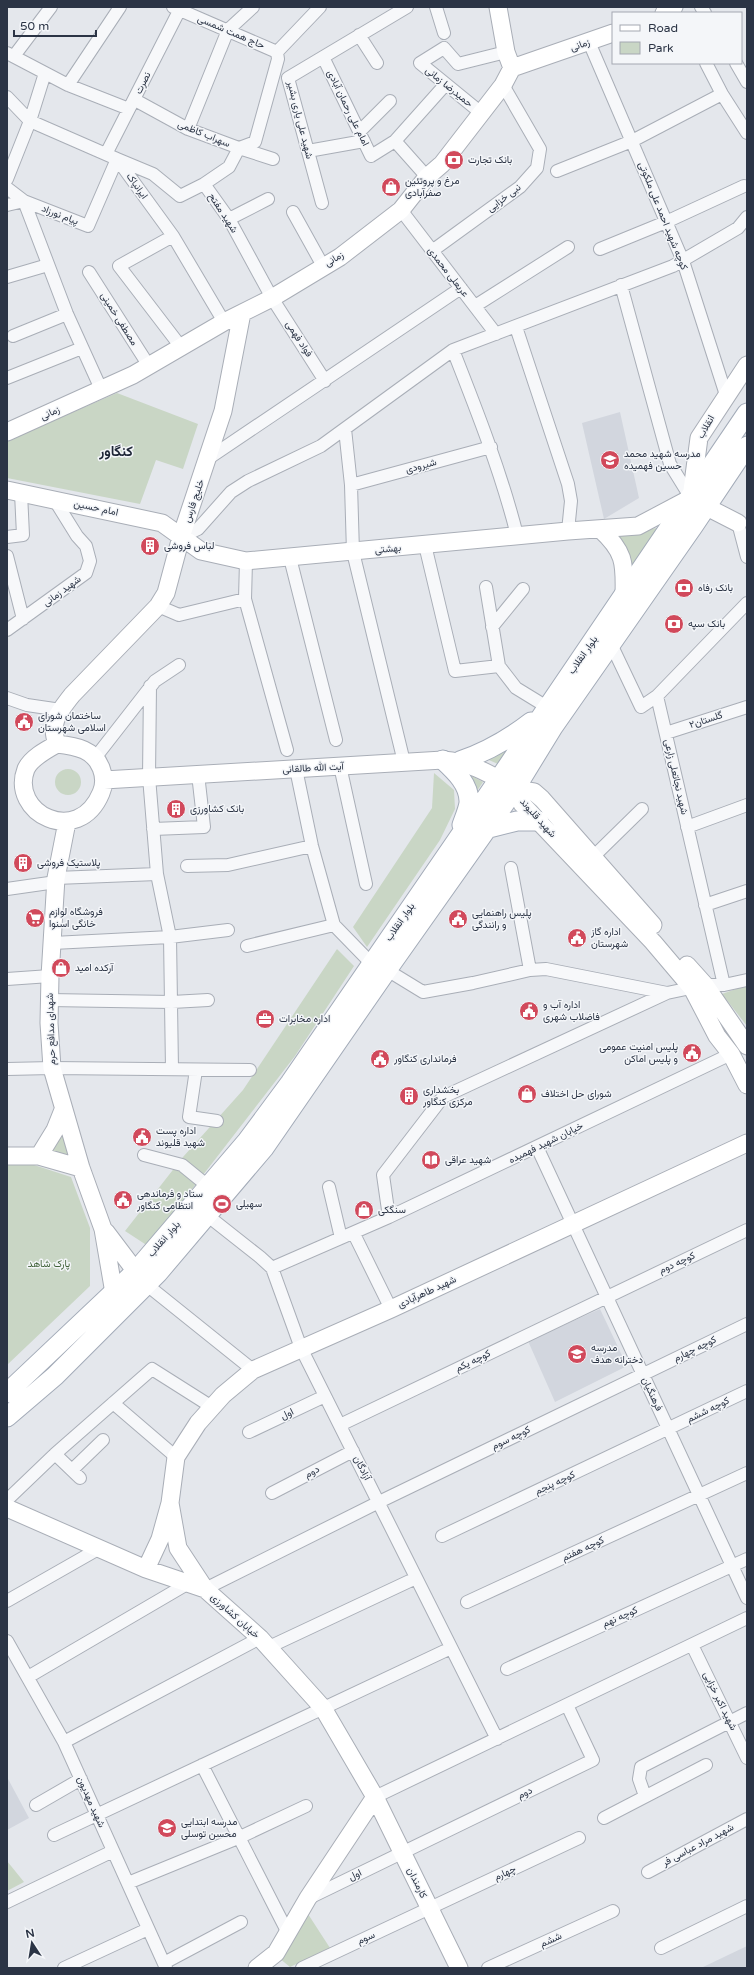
<svg xmlns="http://www.w3.org/2000/svg" width="754" height="1975" font-family="'Varela Round',Vazirmatn,sans-serif">
<style>
.built{fill:#d2d6de}
.green{fill:#c9d6c5}
.lines{fill:none;stroke-linecap:round;stroke-linejoin:round}
.street-casing{stroke:#a9aeb7;stroke-width:14}
.secondary-casing{stroke:#a9aeb7;stroke-width:19}
.primary-casing{stroke:#a3abb8;stroke-width:21}
.street{stroke:#f7f8fa;stroke-width:12}
.secondary{stroke:#fff;stroke-width:17}
.primary{stroke:#fff;stroke-width:19}
.labels{text-anchor:middle;dominant-baseline:central;stroke-width:3;stroke-linejoin:round;paint-order:stroke}
.street-label{font-size:10px;fill:#2b3445;stroke:#f4f6f9}
.poi-label{font-size:10px;fill:#2b3445;stroke:#f4f6f9;text-anchor:start}
.park-label{font-size:10px;fill:#3f6138;stroke:#f4f6f9}
.district-label{font-size:14px;font-weight:bold;fill:#1d2536;stroke:#f4f6f9}
</style>
<rect width="100%" height="100%" fill="#e4e7ec"/>
<path class="built" d="M620 412 639 498 604 519 582 423Z
M600 1309 627 1366 555 1402 528 1341Z
M7 1777 29 1818 7 1830Z
M747 1946V1968H701Z"/>
<path class="green" d="M117 393 198 424 183 469 156 460 140 504 7 478V439L18 436Z
M663 527 630 576 615 535Z
M512 742 498 764 482 757Z
M55 782a13 13 0 1 1 26 0a13 13 0 1 1-26 0Z
M462 771 483 782 471 800Z
M434 773 454 790 455 809 440 840 367 947 353 927 432 808Z
M337 949 354 966 295 1056 148 1246 125 1231 183 1157 243 1090Z
M747 985V1026L722 994Z
M62 1127 70 1155 48 1152Z
M7 1164H31L71 1177 90 1228V1286L7 1365Z
M7 1861 24 1882 7 1891Z
M308 1914 330 1948 290 1967 279 1958Z"/>
<g class="lines">
<g class="street-casing">
<path id="street" d="M173 7 277 52 320 7
M436 7 444 33
M701 7 705 13
M359 35 377 63
M589 42 683 261 726 395
M7 53 68 85 129 109
M14 56 51 7
M323 57 371 156 395 141 427 177
M706 63 722 94 747 133
M736 63 747 82
M68 85 120 7
M7 97 30 121 117 159 173 236 224 322
M135 100 188 129 239 148 255 142 278 59 277 52
M480 112 420 63 444 48 458 64 506 52
M188 129 228 30 253 7
M360 131 390 101
M395 141 445 85
M308 151 364 141
M106 154 179 11
M273 159 239 148 229 167 204 184 229 219 272 298 325 381
M557 171 632 141 722 94
M7 179 30 121 45 73
M7 188 24 201 67 314 101 389
M322 203 288 78 407 7
M7 205 24 201 88 226 117 159 153 174 180 196 204 184
M401 210 496 334
M293 212 323 266
M229 219 268 199
M173 236 119 266 181 347
M600 249 666 222 744 186
M432 251 520 187 537 168 540 149 503 85
M89 272 149 366
M7 277 48 265
M621 285 670 464 691 498
M475 306 568 247
M516 327 568 484 571 501 568 531
M13 336 67 314
M453 350C477 411 501 472 517 535
M7 378 82 348
M345 429 351 485 353 552 404 762
M209 458 461 288
M351 485 491 447
M738 523 747 557
M7 537 23 535 21 493
M181 537 198 529 231 492 248 481 321 446 453 350 673 266 738 228 747 217
M425 545 455 671 499 666
M7 556 23 619
M290 558 336 740
M246 561 245 599 287 750
M486 587 499 666 516 688 547 707
M158 606 179 615 245 599
M492 627 523 589
M7 630 86 573 90 561 86 546 77 536 54 499
M611 644 641 707 657 696 747 603
M150 686 149 777 157 874 170 937 172 1069
M657 696 724 985
M7 698 27 705 61 710
M666 733 747 707
M95 758 155 681 179 665
M340 766 366 884
M296 769 312 846 334 925 371 963
M687 827 747 805
M153 829 204 827 198 774
M593 857 642 809
M187 866 228 865 312 846
M511 868 530 970
M56 878 157 874
M7 889 56 882
M705 905 747 891
M53 943 170 937 228 930
M247 946 334 925
M387 970 423 992 473 983 530 970 546 969 667 993 705 985H724L747 980
M7 979 50 976
M49 1000 172 1002 208 1000
M7 1069 52 1068 250 1070
M196 1070 189 1117 217 1121
M537 1147 747 1598
M144 1155 182 1165 209 1187
M329 1187 341 1238
M208 1216 260 1257 272 1268 301 1348 497 1739
M389 1217 383 1175 443 1097 667 993
M354 1234 391 1309
M272 1268 389 1217 731 1054
M147 1285 253 1370
M113 1403 176 1457
M340 1425 747 1230
M249 1432 325 1396
M55 1454 80 1478
M72 1470 103 1440
M272 1493 353 1451
M7 1500 55 1454 152 1369 212 1407
M442 1536 747 1391
M205 1589 379 1502 747 1324
M7 1601 100 1548
M467 1602 747 1473
M7 1641 64 1742 166 1968
M692 1645 747 1758
M269 1647 416 1578
M507 1669 747 1559
M28 1677 187 1584
M64 1742 260 1638
M202 1765 288 1933
M645 1796 639 1779 641 1767 747 1713
M375 1797 747 1618
M36 1805 81 1779
M604 1818 706 1765
M54 1835 451 1648
M648 1872 747 1819
M128 1883 238 1838 306 1806
M309 1898 593 1760 567 1705
M7 1902 113 1851
M661 1948 747 1906
M164 1963 241 1922
M64 1968 148 1929
M302 1968 579 1838
M488 1968 613 1911"/>
</g>
<g class="secondary-casing">
<path id="secondary" d="M498 7 506 52 512 68
M664 13 674 7
M7 432 133 375 224 322 272 298 340 257 401 210 427 177 442 164 503 85 512 68 613 33
M7 490 162 523 201 551 246 561 568 531 638 526 689 499
M691 498 699 438 747 365
M695 501 738 523
M600 529C624 551 625 562 624 594
M57 744C49 722 59 712 72 695L158 606 166 593 181 537 223 411 242 313
M57 744C66 745 75 746 84 750 100 757 108 777 101 793 78 848 9 813 26 769 31 758 46 750 57 744Z
M104 780 443 760C470 762 488 773 511 786
M515 789 522 804 653 942 692 988 717 1036 731 1054 747 1085
M515 789 534 792 542 799 653 925
M67 822 56 878 50 976 49 1023 52 1068 81 1168 103 1229 114 1293 121 1301
M687 965 705 985 747 1046
M7 1156H39L81 1168
M39 1156 55 1130 63 1110
M106 1232 143 1281
M170 1503 176 1457 198 1423 223 1395 253 1370 391 1309 747 1143
M7 1508 146 1569 205 1589 260 1638 323 1708 375 1797 459 1968
M146 1569 160 1539 170 1503 178 1548 205 1589
M257 1968 276 1953 308 1898 375 1797"/>
</g>
<g class="primary-casing">
<path id="primary" d="M443 760C455 771 470 785 469 803 468 810 464 819 462 825
M460 761C486 752 509 739 531 722
M485 829 517 821H539
M7 1393 135 1272 247 1141 290 1083 499 779 747 413
M7 1417 55 1376 158 1273 264 1148 387 970 515 789 553 727 694 525 747 446"/>
</g>
<use href="#street" class="street"/>
<use href="#secondary" class="secondary"/>
<use href="#primary" class="primary"/>
</g>
<defs>
<g id="bank-disc" transform="scale(1)"><circle r="9.5" fill="#d1495b" stroke="#f4f6f9"/><path d="M-6-4H6V4H-6ZM0-2.3a2.3 2.3 0 1 0 0 4.6a2.3 2.3 0 1 0 0-4.6Z" fill="#fff"/></g>
<g id="shop-disc" transform="scale(1)"><circle r="9.5" fill="#d1495b" stroke="#f4f6f9"/><path d="M-5-2.5h2.3a2.7 3.5 0 0 1 5.4 0H5L5.5 6h-11ZM-1.5-2.5h3a1.5 2.3 0 0 0-3 0Z" fill="#fff"/></g>
<g id="school-disc" transform="scale(1)"><circle r="9.5" fill="#d1495b" stroke="#f4f6f9"/><path d="M0-5L7-2L0 1L-7-2ZM-4 1L0 2.5L4 1V4Q0 6-4 4Z" fill="#fff"/></g>
<g id="building-disc" transform="scale(1)"><circle r="9.5" fill="#d1495b" stroke="#f4f6f9"/><path d="M-4-6H4V6H1V3H-1V6H-4ZM-2.5-4.3h1.7v1.8h-1.7ZM.8-4.3h1.7v1.8H.8ZM-2.5-1h1.7V.8h-1.7ZM.8-1h1.7V.8H.8Z" fill="#fff"/></g>
<g id="civic-disc" transform="scale(1)"><circle r="9.5" fill="#d1495b" stroke="#f4f6f9"/><path d="M-.6-6.5H3V-4.5H.6V-3L4-1V1h2V6H-6V1h2V-1L-.6-3ZM-1.2 2.5V6h2.4V2.5Z" fill="#fff"/></g>
<g id="supermarket-disc" transform="scale(1)"><circle r="9.5" fill="#d1495b" stroke="#f4f6f9"/><path d="M-6-5.5h2.5l.6 2H6L4.5 2H-2.5L-4.4-4H-6ZM-1.5 3.2a1.3 1.3 0 1 0 .1 0ZM3 3.2a1.3 1.3 0 1 0 .1 0Z" fill="#fff"/></g>
<g id="office-disc" transform="scale(1)"><circle r="9.5" fill="#d1495b" stroke="#f4f6f9"/><path d="M-6-3h4V-5.5h4V-3h4V5H-6ZM-1-4.5V-3h2v-1.5ZM-6 0V1H6V0Z" fill="#fff"/></g>
<g id="library-disc" transform="scale(1)"><circle r="9.5" fill="#d1495b" stroke="#f4f6f9"/><path d="M-6-4Q-3-5.5-.7-3.5V5Q-3 3-6 4ZM6-4Q3-5.5 .7-3.5V5Q3 3 6 4Z" fill="#fff"/></g>
<g id="stadium-disc" transform="scale(1)"><circle r="9.5" fill="#d1495b" stroke="#f4f6f9"/><path d="M0-5a6.5 5 0 1 0 0 10a6.5 5 0 1 0 0-10ZM-3.5-1.8h7v3.6h-7Z" fill="#fff"/></g>
</defs>
<g fill-rule="evenodd">
<use href="#bank-disc" x="454" y="160"/>
<use href="#shop-disc" x="391" y="187"/>
<use href="#school-disc" x="610" y="460"/>
<use href="#building-disc" x="150" y="546"/>
<use href="#bank-disc" x="684" y="588"/>
<use href="#bank-disc" x="674" y="624"/>
<use href="#civic-disc" x="24" y="722"/>
<use href="#building-disc" x="176" y="809"/>
<use href="#building-disc" x="23" y="863"/>
<use href="#supermarket-disc" x="35" y="918"/>
<use href="#civic-disc" x="458" y="919"/>
<use href="#civic-disc" x="577" y="938"/>
<use href="#shop-disc" x="61" y="968"/>
<use href="#civic-disc" x="529" y="1011"/>
<use href="#office-disc" x="265" y="1019"/>
<use href="#civic-disc" x="692" y="1053"/>
<use href="#civic-disc" x="380" y="1059"/>
<use href="#shop-disc" x="527" y="1094"/>
<use href="#building-disc" x="409" y="1096"/>
<use href="#civic-disc" x="142" y="1137"/>
<use href="#library-disc" x="431" y="1160"/>
<use href="#civic-disc" x="123" y="1200"/>
<use href="#stadium-disc" x="222" y="1204"/>
<use href="#shop-disc" x="364" y="1210"/>
<use href="#school-disc" x="577" y="1354"/>
<use href="#school-disc" x="167" y="1828"/>
</g>
<g class="labels">
<g class="street-label">
<text transform="translate(231 32) rotate(23)">حاج همت شمسی</text>
<text transform="translate(580 45) rotate(-19)">زمانی</text>
<text transform="translate(143 83) rotate(-64)">نصرت</text>
<text transform="translate(449 87) rotate(39)">حمیدرضا زمانی</text>
<text transform="translate(348 108) rotate(64)">امام علی رحمان آبادی</text>
<text transform="translate(300 120) rotate(76)">شهید علی یاری بشیر</text>
<text transform="translate(204 134) rotate(22)">سهراب کاظمی</text>
<text transform="translate(137 186) rotate(54)">ایرانپاک</text>
<text transform="translate(504 198) rotate(-37)">نبی خزایی</text>
<text transform="translate(223 213) rotate(57)">شهید مفتح</text>
<text transform="translate(60 215) rotate(21)">پیام نورزاد</text>
<text transform="translate(663 216) rotate(68)">کوچه شهید احمد علی ملکوتی</text>
<text transform="translate(334 259) rotate(-31)">زمانی</text>
<text transform="translate(448 272) rotate(52)">عربعلی محمدی</text>
<text transform="translate(119 319) rotate(58)">مصطفی خمینی</text>
<text transform="translate(299 339) rotate(57)">فواد فهمی</text>
<text transform="translate(50 413) rotate(-25)">زمانی</text>
<text transform="translate(706 427) rotate(-61)">انقلاب</text>
<text transform="translate(421 466) rotate(-15)">شیرودی</text>
<text transform="translate(194 501) rotate(-71)">خلیج فارس</text>
<text transform="translate(96 508) rotate(12)">امام حسین</text>
<text transform="translate(388 549) rotate(-5)">بهشتی</text>
<text transform="translate(62 591) rotate(-36)">شهید زمانی</text>
<text transform="translate(583 655) rotate(-55)">بلوار انقلاب</text>
<text transform="translate(706 720) rotate(-18)">گلستان۲</text>
<text transform="translate(313 768) rotate(-3)">آیت الله طالقانی</text>
<text transform="translate(676 777) rotate(77)">شهید نجاتعلی زارعی</text>
<text transform="translate(538 818) rotate(48)">شهید قلیوند</text>
<text transform="translate(400 922) rotate(-55)">بلوار انقلاب</text>
<text transform="translate(51 1029) rotate(-92)">شهدای مدافع حرم</text>
<text transform="translate(546 1143) rotate(-26)">خیابان شهید فهمیده</text>
<text transform="translate(164 1239) rotate(-49)">بلوار انقلاب</text>
<text transform="translate(677 1263) rotate(-25)">کوچه دوم</text>
<text transform="translate(427 1292) rotate(-25)">شهید طاهرآبادی</text>
<text transform="translate(695 1349) rotate(-26)">کوچه چهارم</text>
<text transform="translate(473 1361) rotate(-26)">کوچه یکم</text>
<text transform="translate(652 1394) rotate(65)">فرهنگیان</text>
<text transform="translate(708 1410) rotate(-26)">کوچه ششم</text>
<text transform="translate(287 1414) rotate(-26)">اول</text>
<text transform="translate(511 1438) rotate(-26)">کوچه سوم</text>
<text transform="translate(362 1468) rotate(63)">آزادگان</text>
<text transform="translate(312 1472) rotate(-28)">دوم</text>
<text transform="translate(555 1483) rotate(-25)">کوچه پنجم</text>
<text transform="translate(583 1549) rotate(-25)">کوچه هفتم</text>
<text transform="translate(235 1616) rotate(42)">خیابان کشاورزی</text>
<text transform="translate(620 1617) rotate(-24)">کوچه نهم</text>
<text transform="translate(720 1701) rotate(64)">شهید اکبر خزایی</text>
<text transform="translate(525 1793) rotate(-26)">دوم</text>
<text transform="translate(91 1802) rotate(66)">شهید مهدیون</text>
<text transform="translate(698 1845) rotate(-28)">شهید مراد عباسی فر</text>
<text transform="translate(505 1873) rotate(-25)">چهارم</text>
<text transform="translate(355 1875) rotate(-26)">اول</text>
<text transform="translate(417 1883) rotate(64)">کارمندان</text>
<text transform="translate(366 1938) rotate(-25)">سوم</text>
<text transform="translate(551 1940) rotate(-24)">ششم</text>
</g>
<g class="poi-label">
<text x="468" y="160">بانک تجارت</text>
<text x="405" y="181">مرغ و پروتئین<tspan x="405" dy="12">صفرآبادی</tspan></text>
<text x="624" y="454">مدرسه شهید محمد<tspan x="624" dy="12">حسین فهمیده</tspan></text>
<text x="164" y="546">لباس فروشی</text>
<text x="698" y="588">بانک رفاه</text>
<text x="688" y="624">بانک سپه</text>
<text x="38" y="716">ساختمان شورای<tspan x="38" dy="12">اسلامی شهرستان</tspan></text>
<text x="190" y="809">بانک کشاورزی</text>
<text x="37" y="863">پلاستیک فروشی</text>
<text x="49" y="912">فروشگاه لوازم<tspan x="49" dy="12">خانگی اسنوا</tspan></text>
<text x="472" y="913">پلیس راهنمایی<tspan x="472" dy="12">و رانندگی</tspan></text>
<text x="591" y="932">اداره گاز<tspan x="591" dy="12">شهرستان</tspan></text>
<text x="75" y="968">آرکده امید</text>
<text x="543" y="1005">اداره آب و<tspan x="543" dy="12">فاضلاب شهری</tspan></text>
<text x="279" y="1019">اداره مخابرات</text>
<text x="678" y="1047" text-anchor="end">پلیس امنیت عمومی<tspan x="678" dy="12">و پلیس اماکن</tspan></text>
<text x="394" y="1059">فرمانداری کنگاور</text>
<text x="423" y="1090">بخشداری<tspan x="423" dy="12">مرکزی کنگاور</tspan></text>
<text x="541" y="1094">شورای حل اختلاف</text>
<text x="156" y="1131">اداره پست<tspan x="156" dy="12">شهید قلیوند</tspan></text>
<text x="445" y="1160">شهید عراقی</text>
<text x="137" y="1194">ستاد و فرماندهی<tspan x="137" dy="12">انتظامی کنگاور</tspan></text>
<text x="236" y="1204">سهیلی</text>
<text x="378" y="1210">سنگکی</text>
<text x="591" y="1348">مدرسه<tspan x="591" dy="12">دخترانه هدف</tspan></text>
<text x="181" y="1822">مدرسه ابتدایی<tspan x="181" dy="12">محسن توسلی</tspan></text>
</g>
<g class="park-label">
<text x="49" y="1264">پارک شاهد</text>
</g>
<g class="district-label">
<text x="116" y="451">کنگاور</text>
</g>
</g>
<rect width="754" height="1975" fill="none" stroke="#2b3445" stroke-width="16"/>
<rect x="612" y="12" width="130" height="52" fill="#f4f6f9" stroke="#a4a8b1"/>
<rect x="620" y="25" width="20" height="6" fill="#ffffff" stroke="#a4a8b1"/>
<text x="648" y="32" font-size="12" fill="#2b3445">Road</text>
<rect x="620" y="42" width="20" height="12" fill="#c9d6c5" stroke="#a4a8b1"/>
<text x="648" y="52" font-size="12" fill="#2b3445">Park</text>
<g transform="translate(32 1943) rotate(348)" stroke="#f4f6f9" stroke-width="3" paint-order="stroke">
<path d="M0-3L7 15L0 10L-7 15Z" fill="#2b3445"/>
<text y="-6" font-size="11" font-weight="bold" text-anchor="middle" fill="#2b3445">N</text>
</g>
<path d="M14 30v6h82v-6" fill="none" stroke="#2b3445" stroke-width="2"/>
<text x="20" y="30" font-size="12" fill="#2b3445" stroke="#f4f6f9" stroke-width="3" paint-order="stroke">50 m</text>
</svg>
